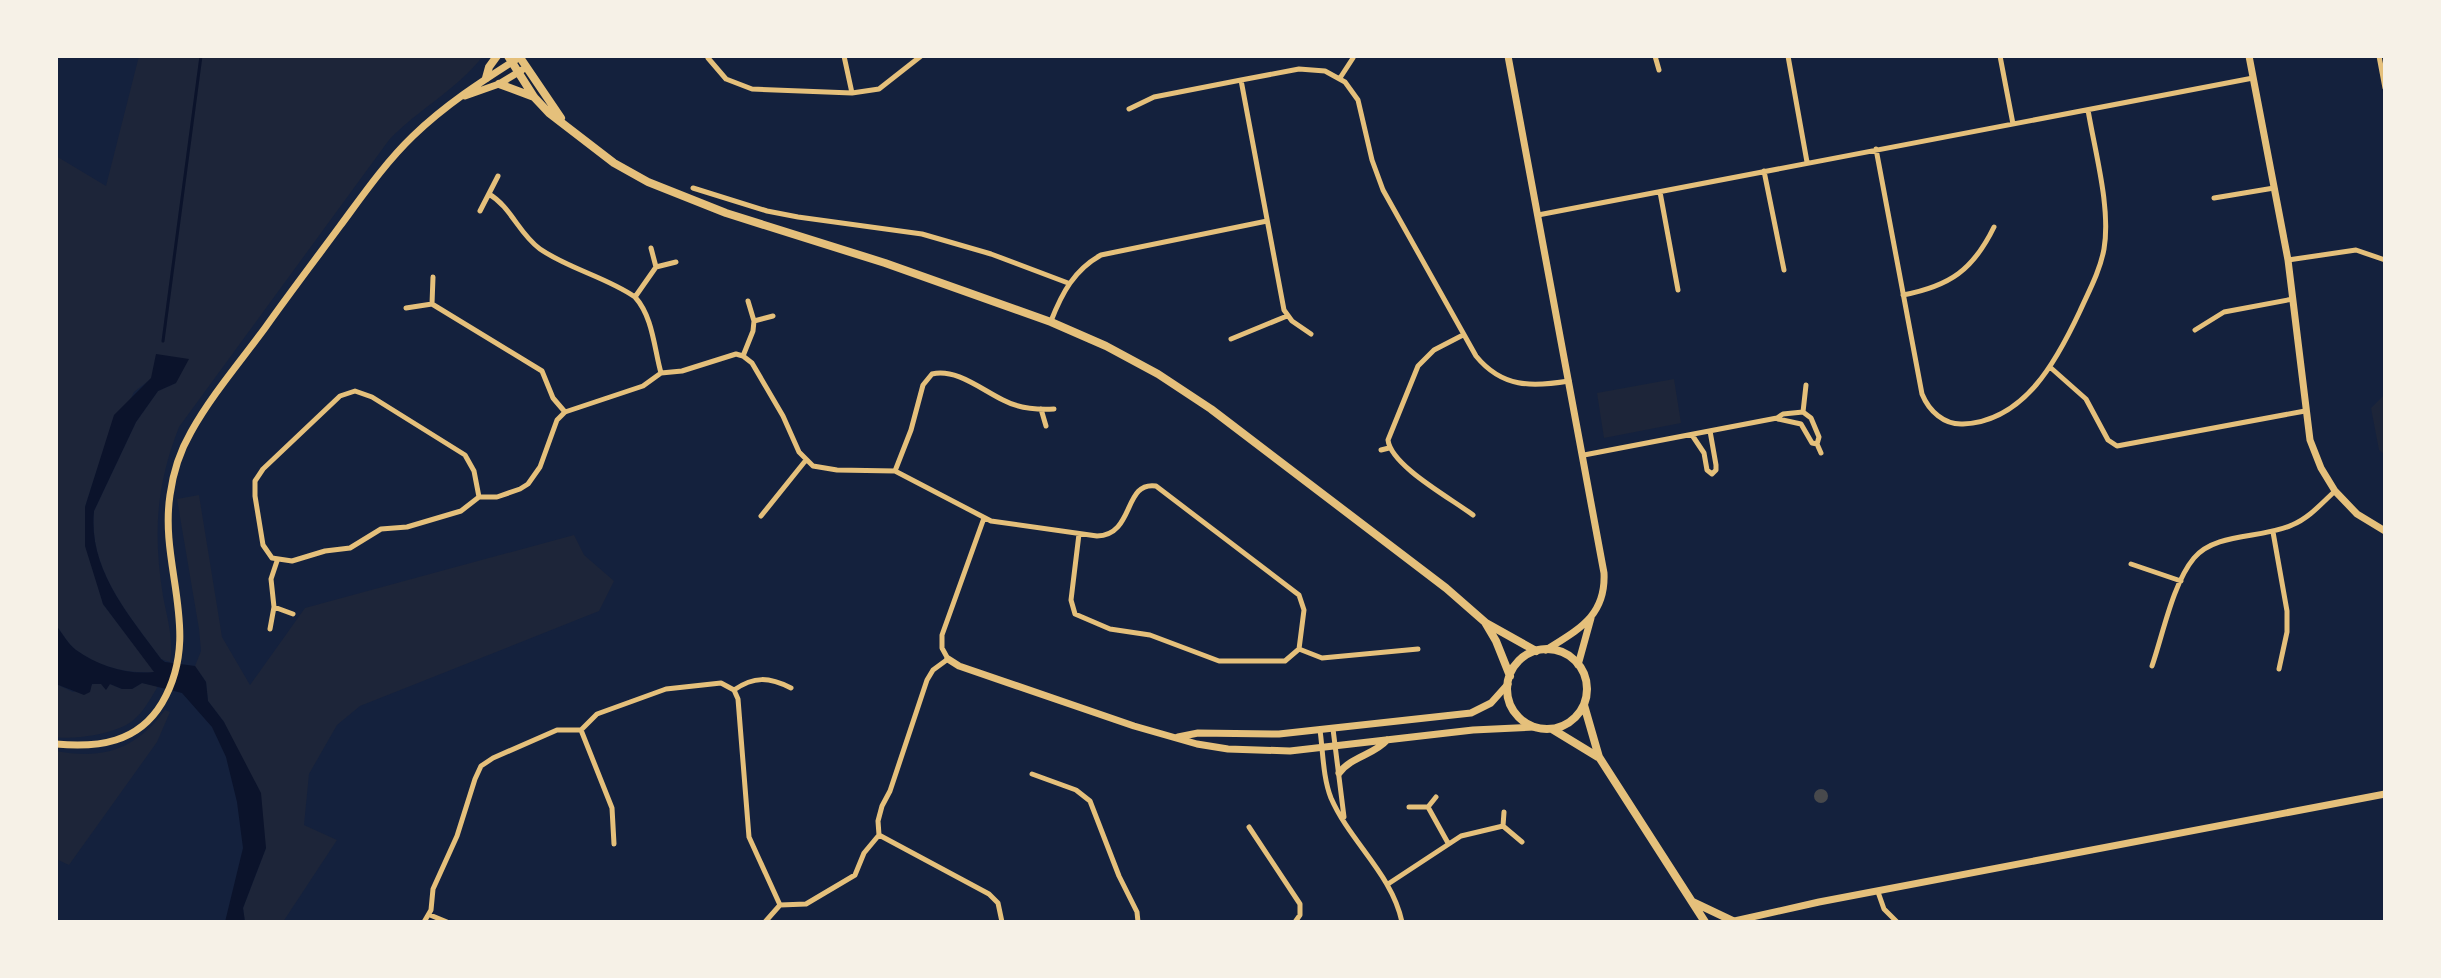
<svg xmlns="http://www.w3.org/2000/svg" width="2441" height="978" font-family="'Space Grotesk',sans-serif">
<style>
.green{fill:#1d2539}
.water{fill:#0b132b}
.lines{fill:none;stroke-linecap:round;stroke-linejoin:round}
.stream{stroke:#0b132b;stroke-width:3}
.building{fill:#48494c}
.minor{stroke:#e5c07b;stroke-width:5}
.tertiary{stroke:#e5c07b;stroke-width:7}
.secondary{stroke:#e5c07b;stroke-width:7}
.primary{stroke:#e5c07b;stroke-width:8}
</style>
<rect width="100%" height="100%" fill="#14213d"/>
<path class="green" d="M139 56H483C457 90 418 109 389 140L179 427C156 486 153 533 163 596 167 618 174 639 170 662L161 659C129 615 88 569 94 511L136 422 158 391 176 383 152 378 134 392 96 473 85 507 103 604 155 672C127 674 98 667 76 650 68 644 62 633 56 625V156L106 186Z
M1674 379 1681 423 1604 438 1597 393Z
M2385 394V455L2379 450 2371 408Z
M199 495 222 637 250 685 305 608 574 535 584 555 614 581 599 611 360 706 337 725 309 774 304 825 337 840 283 922H245L243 908 266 848 224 722 208 701 206 682 195 666 201 651 199 629 177 499Z
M96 683 110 684 122 689H132L142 683 158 686C139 719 133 727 95 735 81 737 70 739 56 737V684L73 692Z
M165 710 170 712 157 742 69 865 56 859V751C104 760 136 749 165 710Z"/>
<path class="water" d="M156 354 189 359 176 383 158 391 136 422 94 511C88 569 129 615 161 659L165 662 195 666 206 682 208 701 224 722 261 793 266 848 243 908 245 922H225L243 848 237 802 226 757 212 727 182 693 142 683 132 689H122L110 684 106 690 101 684H92L90 692 84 695 56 684V625C62 633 68 644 76 650 99 666 126 675 154 672L103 604 85 546V507L114 415 151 378Z"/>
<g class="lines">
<path class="stream" d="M163 341 201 56"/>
</g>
<path class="building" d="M1814 796a7 7 0 1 1 14 0a7 7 0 1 1-14 0Z"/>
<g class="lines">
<path class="minor" d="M844 56 852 93
M1655 56 1659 70
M1788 56 1807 162
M2000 56 2013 124
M2379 56 2385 88
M708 58 726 79 752 89 852 93 879 89 921 56
M1340 78 1353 58
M1241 80 1284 310 1292 321 1311 334
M1129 109 1154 97 1241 80 1299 69 1325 71 1345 82 1358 100 1372 160 1383 190 1476 356C1502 388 1532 387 1569 381
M1876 149 1922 394C1929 411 1944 425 1963 424 2025 421 2057 360 2080 311 2089 291 2100 271 2104 249 2111 208 2095 152 2088 110
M1764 171 1784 270
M693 188 767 211 798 217 922 234 991 254 1068 283
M1660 192 1678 290
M489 194C511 207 519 234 540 249 569 269 606 277 635 297 653 317 654 348 661 373
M2214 198 2274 188
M480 211 498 176
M1538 215 2253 78
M651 248 656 267 676 262
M2288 260 2356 250 2385 260
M1903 295C1950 286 1973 270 1994 227
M635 297 656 267
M748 301 754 321 773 316
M432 304 542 371 553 398 565 412
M406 308 432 304 433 277
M1051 321C1062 293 1074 270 1101 255L1267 221
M2195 330 2224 312 2293 299
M1463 335 1434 350 1418 366 1388 440C1391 466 1452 499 1473 515
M1231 339 1287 316
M743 356 753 331 754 321
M2051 368 2086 399 2108 440 2117 446 2305 411
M1041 409 1046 426
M1803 412 1806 385
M1778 419 1801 424 1812 443 1817 444 1819 437 1811 418 1803 412
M1692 435 1704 453 1707 470 1712 474 1716 470V465L1710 431
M1817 444 1821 453
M1381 450 1389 448
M1584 455 1777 418 1783 414 1803 412
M895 471 911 430 923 385 932 374C956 368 982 390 1003 400 1018 408 1037 410 1054 409
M479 497 474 471 465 455 372 397 355 391 340 396 263 469 255 481V496L263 545 272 558 292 561 325 551 350 548 381 529 407 527 461 511 479 497H497L520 489 528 484 540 467 557 420 565 412 643 386 661 373 682 371 736 354 743 356 752 363 783 416 799 452 813 466 837 470 895 471 991 521 1097 536C1135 535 1123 481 1156 486L1299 595 1304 610 1299 649 1285 661H1219L1150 635 1110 629 1075 614 1071 600 1079 534
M761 516 806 460
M2273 532 2287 611V632L2279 669
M2131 564 2181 581
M274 607 271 579 277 561
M270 629 274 607 293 614
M1299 649 1322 658 1418 649
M2152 666C2163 634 2173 583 2194 558 2216 532 2262 539 2292 525 2309 518 2321 504 2335 491
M734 690C754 676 769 677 791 688
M1333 729 1344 817
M581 730 612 808 614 844
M1320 730C1323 752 1323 778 1331 798 1350 842 1392 874 1402 922
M1032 774 1076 790 1090 801 1119 876 1137 912 1138 922
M1409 807H1428L1436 797
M1428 807 1448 843
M1504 812 1503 826 1522 842
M1249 827 1300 904V915L1295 922
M879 835 989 894 998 903 1002 922
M1388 884 1461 836 1503 826
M1878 892 1884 909 1897 922
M430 915 447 922
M424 922 431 910 433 889 457 836 475 779 481 766 493 758 557 730H581L597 714 666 689 721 683 734 690 738 699 749 837 780 905
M765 922 780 905 806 904 855 875 864 853 879 835 878 821 882 806 890 791 927 680 933 670 948 659 942 648V635L984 518"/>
<path class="tertiary" d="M2249 56 2288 260 2310 440 2321 468 2335 491 2357 514 2385 531
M948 659 959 666 1134 726 1197 744 1228 749 1290 751 1473 730 1534 727
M1178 737 1198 733 1279 734 1471 713 1491 703 1508 684
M1339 773C1352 756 1374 755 1387 740
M1730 922 1819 902 2385 794"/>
<path class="secondary" d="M1508 56 1604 573C1606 616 1579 629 1546 650
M465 96 499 84 522 70
M1578 665 1591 618
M56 744C98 748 138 743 162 703 203 633 159 568 170 495 173 473 180 451 191 432 211 396 240 362 265 328 289 294 315 260 340 226 363 195 385 163 413 136 445 105 482 81 520 57"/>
<path class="primary" d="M508 56 534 97 549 113 614 163 648 182 726 213 885 263 1051 322 1106 346 1158 374 1211 409 1446 588 1486 623 1536 651
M519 56 561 118
M486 78 489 67 497 56
M499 84 534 97
M1486 624 1496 641 1510 676
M1507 689a40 40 0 1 1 80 0a40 40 0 1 1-80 0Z
M1584 705 1599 757 1705 922
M1552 729 1598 757
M1693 902 1733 921"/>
</g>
<rect width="2441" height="978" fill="none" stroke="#f6f1e7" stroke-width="116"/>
</svg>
